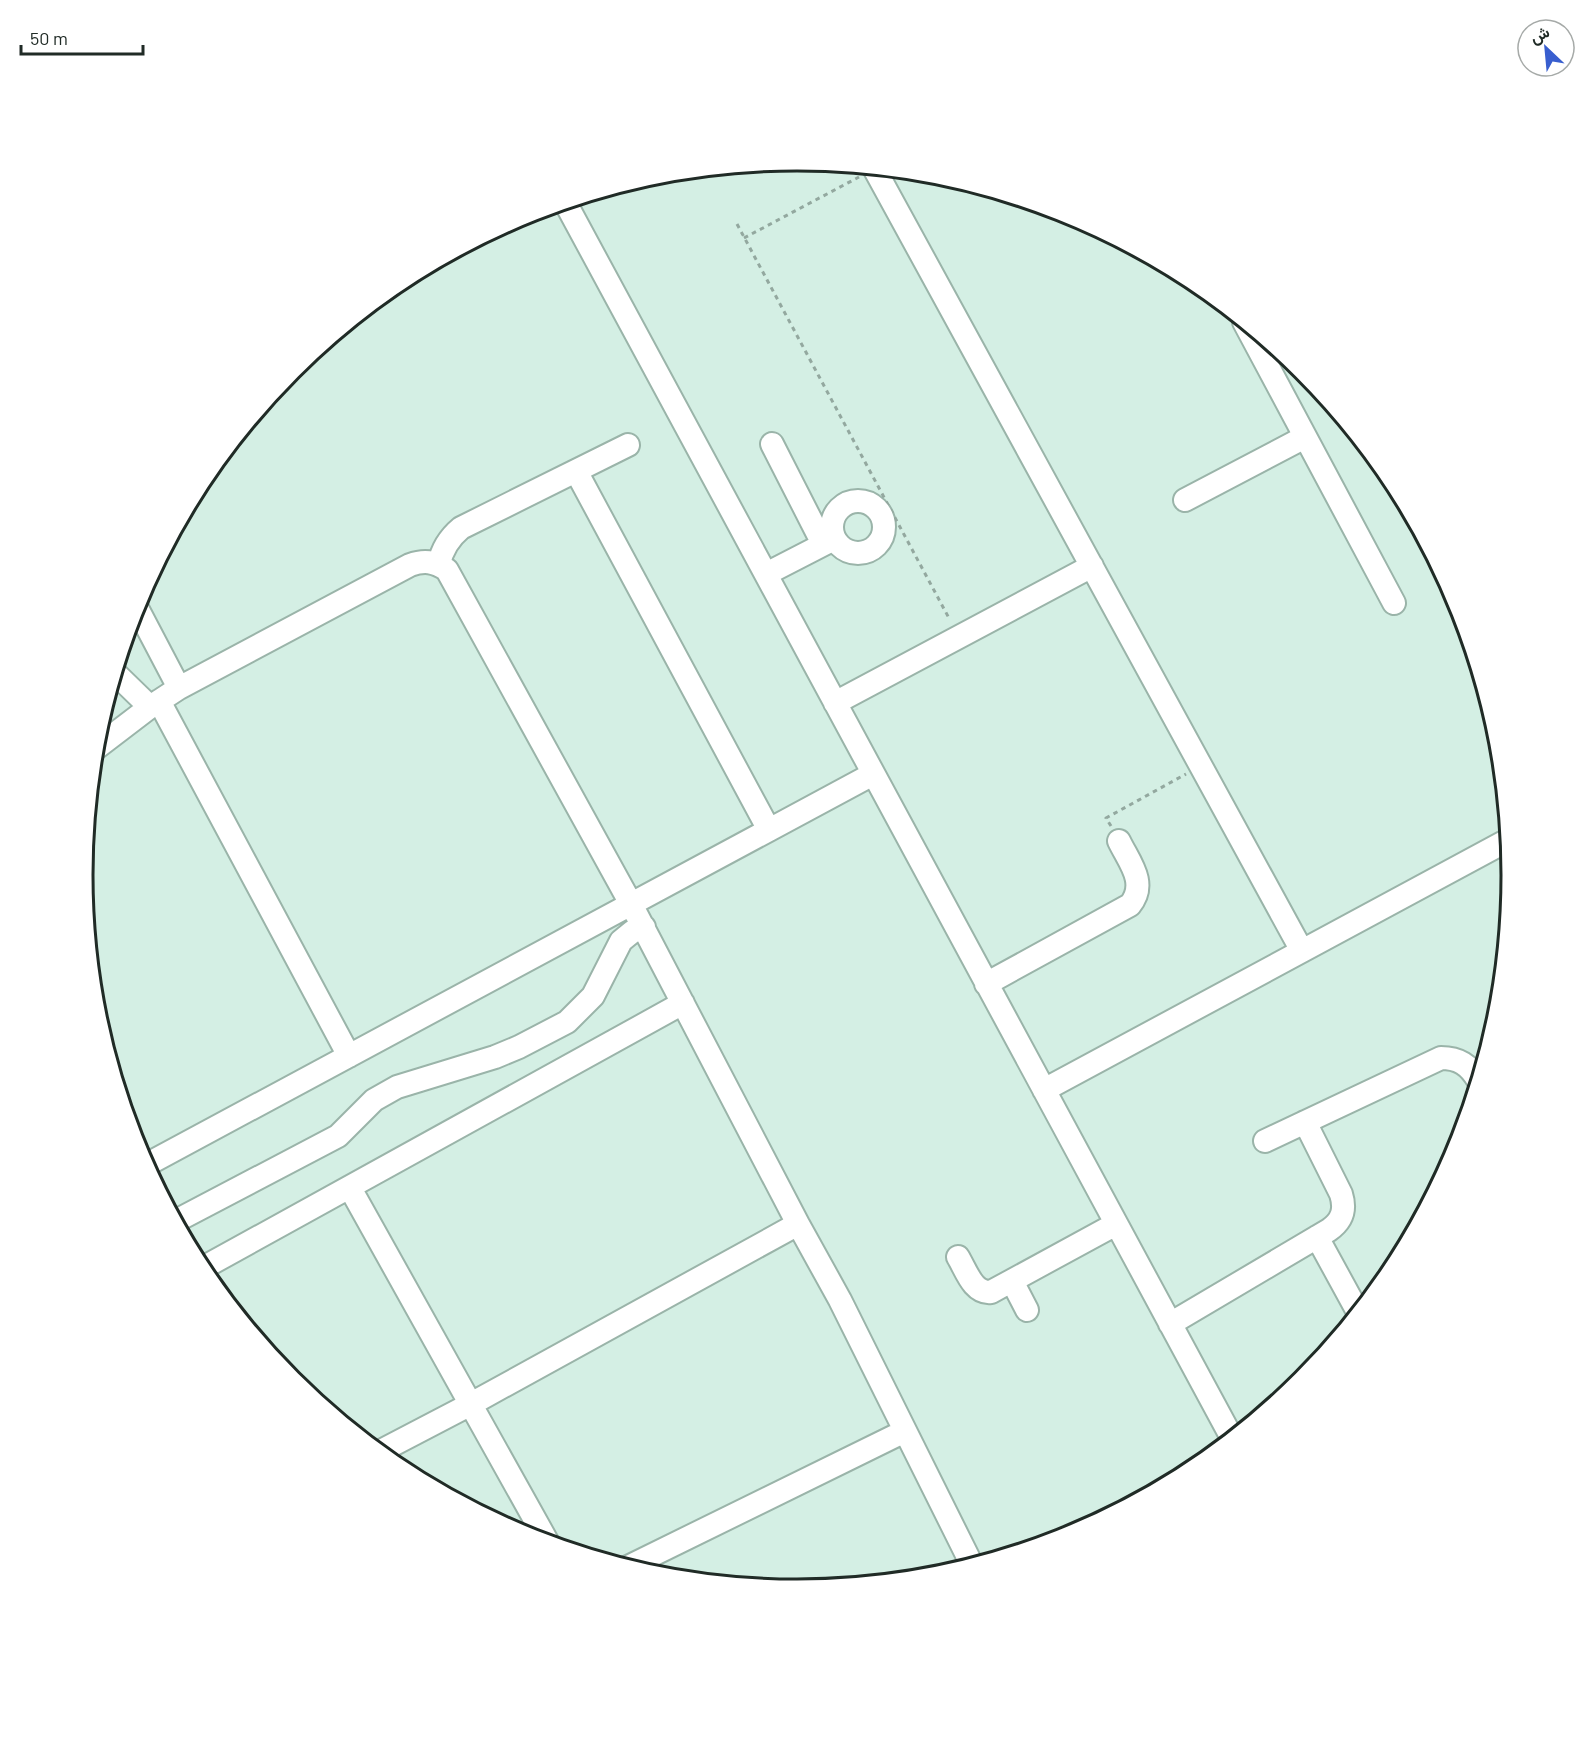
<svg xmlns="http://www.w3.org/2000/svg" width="1594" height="1750" font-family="Barlow,Vazirmatn,sans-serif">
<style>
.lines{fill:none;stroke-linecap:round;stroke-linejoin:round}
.minor-casing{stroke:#9ab4a9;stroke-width:26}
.path{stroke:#93a89f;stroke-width:3;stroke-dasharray:4.5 4.5;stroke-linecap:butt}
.minor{stroke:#fff;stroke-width:22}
.rim{fill:none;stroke:#202b26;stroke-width:3}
</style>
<rect width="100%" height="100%" fill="#d4efe4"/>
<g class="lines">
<g class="minor-casing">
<path id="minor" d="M874 168 1302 951
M565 202 1232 1438
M1244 322 1394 603
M772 444 823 544
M576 471 769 830
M1185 500 1305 437
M832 527a26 26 0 1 1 52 0a26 26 0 1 1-52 0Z
M439 564C442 549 449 538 461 528L628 445
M766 574 834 539
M136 606 179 688
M115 673 150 707
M159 701 349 1056
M835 703 1092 566
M95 749 150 707 179 688 410 565C424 560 434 561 447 570L631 904 798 1224 840 1300 972 1565
M986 984 1130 905C1148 883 1129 862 1119 841
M1044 1090 1508 840
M1265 1141 1441 1058C1459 1058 1469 1065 1478 1080
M146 1165 873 774
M350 1188 548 1543
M176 1221 338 1136 374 1100 397 1087 495 1057 519 1047 567 1022 593 996 621 941 632 932 644 927
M1317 1237 1358 1312
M958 1257C966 1270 973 1294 991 1292L1116 1224
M201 1269 683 1003
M1012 1281 1027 1310
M1170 1324 1329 1230C1342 1221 1346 1210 1341 1194L1305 1122
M379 1452 471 1404 798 1224
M628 1567 905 1431"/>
</g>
<path class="path" d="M737 224 950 620
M744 238 859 177
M882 515 891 510
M1111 826 1106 818 1186 774"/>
<use href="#minor" class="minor"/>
</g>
<path d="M0 0H1594V1750H0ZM93 875a704 704 0 1 1 1408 0a704 704 0 1 1-1408 0Z" fill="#fff" fill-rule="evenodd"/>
<path class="rim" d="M93 875a704 704 0 1 1 1408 0a704 704 0 1 1-1408 0Z"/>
<g transform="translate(1546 48) rotate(334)"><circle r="28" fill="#ffffff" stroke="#a6aaa8" stroke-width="1.5"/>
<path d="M0-4.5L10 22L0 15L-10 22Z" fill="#385ecf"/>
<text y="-9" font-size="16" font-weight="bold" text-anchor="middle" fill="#202b26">ش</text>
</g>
<path d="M21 45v9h122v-9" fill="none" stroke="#202b26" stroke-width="3"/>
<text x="30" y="45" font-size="18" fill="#202b26" stroke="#ffffff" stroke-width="4.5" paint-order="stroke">50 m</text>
</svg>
